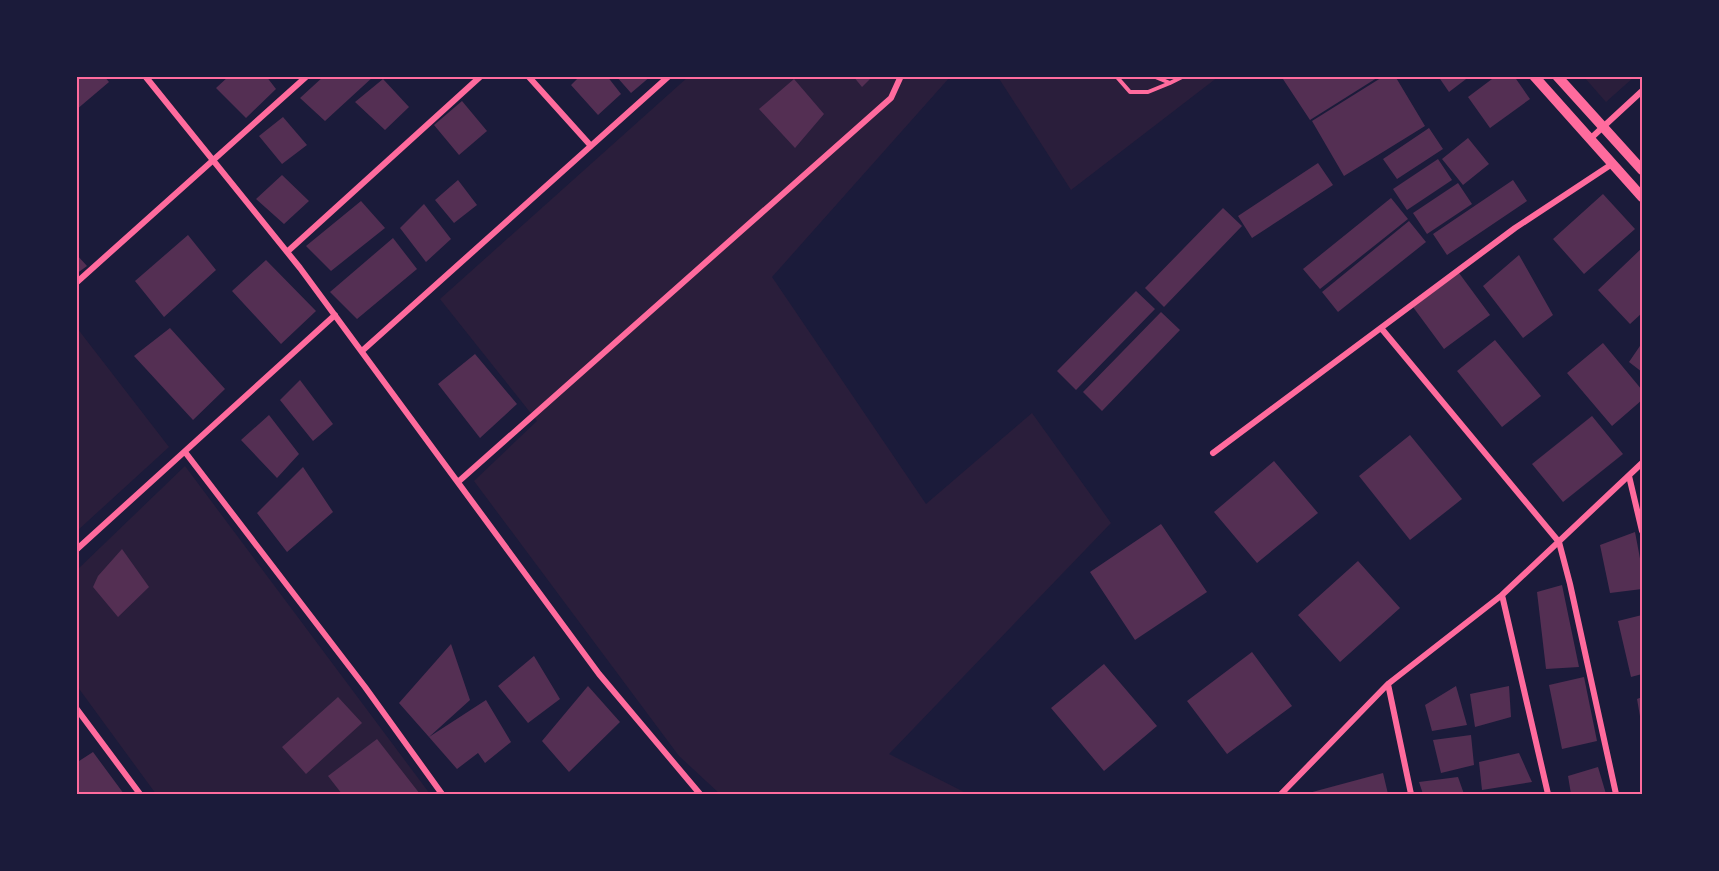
<svg xmlns="http://www.w3.org/2000/svg" width="1719" height="871" font-family="Overpass,sans-serif">
<style>
.green{fill:#2a1e3b}
.building{fill:#542f53}
.lines{fill:none;stroke-linecap:round;stroke-linejoin:round}
.path{stroke:#ff6b9d;stroke-width:4}
.minor{stroke:#ff6b9d;stroke-width:6}
.tertiary{stroke:#ff6b9d;stroke-width:10}
.neatline{fill:none;stroke:#ff6b9d;stroke-width:2}
</style>
<rect width="100%" height="100%" fill="#1b1b3a"/>
<path class="green" d="M688 77H950L772 277 926 504 1032 413 1111 523 889 754 968 794H720L679 756 474 481 537 421 440 299Z
M998 77H1218L1071 190Z
M1584 77H1634L1606 102Z
M77 328 169 447 77 531H76Z
M185 466 430 794H156L77 686 76 571Z"/>
<path class="building" d="M76 76H104L109 82 76 110Z
M229 76H266L276 89 246 118 216 88Z
M324 76H374L325 121 300 98Z
M580 76H607L621 94 598 115 571 85Z
M616 76H651L631 93Z
M853 76H873L862 87Z
M1281 76H1380L1310 120Z
M1384 76H1395L1425 126 1344 176 1312 121Z
M1438 76H1470L1449 92Z
M1496 76H1514L1530 99 1490 128 1468 97Z
M383 79 409 107 385 130 355 102Z
M794 79 824 114 795 148 759 109Z
M462 101 487 131 459 155 434 125Z
M283 117 307 145 282 164 259 136Z
M1429 128 1443 149 1397 179 1383 159Z
M1468 138 1489 164 1463 185 1442 159Z
M1438 159 1452 180 1407 210 1393 189Z
M1318 163 1333 185 1252 238 1238 216Z
M282 175 309 201 284 224 256 199Z
M458 180 477 205 454 223 435 200Z
M1513 180 1527 201 1447 255 1433 234Z
M1458 183 1472 204 1427 234 1413 213Z
M1603 194 1635 229 1584 274 1553 239Z
M1391 198 1408 219 1320 289 1303 269Z
M361 201 385 228 331 271 306 246Z
M424 204 451 239 426 262 400 228Z
M1223 208 1242 226 1164 307 1145 288Z
M1409 221 1426 242 1338 312 1322 292Z
M188 235 216 270 164 317 135 281Z
M393 238 417 269 357 319 330 292Z
M1642 248V313L1630 324 1598 290Z
M76 254 87 266 76 274Z
M1519 255 1553 315 1523 338 1483 286Z
M266 260 316 311 281 344 232 291Z
M1459 273 1490 315 1444 349 1413 307Z
M1136 291 1155 309 1076 390 1057 371Z
M1161 312 1180 330 1102 411 1083 392Z
M170 328 225 389 193 420 134 356Z
M1495 340 1541 396 1502 427 1457 371Z
M1603 343 1642 390V400L1612 426 1567 373Z
M1642 343V372L1629 362Z
M475 354 517 404 480 438 438 384Z
M300 380 333 424 313 441 280 400Z
M269 415 299 454 277 478 241 440Z
M1592 416 1623 454 1563 502 1532 464Z
M1410 435 1462 499 1410 540 1359 476Z
M1274 461 1318 513 1257 563 1214 512Z
M303 467 333 512 287 552 257 513Z
M1161 524 1207 592 1135 640 1090 572Z
M1635 532 1642 569V589L1610 593 1600 545Z
M122 549 149 587 118 617 93 587 98 576Z
M1358 561 1400 608 1340 662 1298 615Z
M1562 585 1579 667 1546 669 1537 592Z
M1642 615V674L1631 677 1618 621Z
M451 644 470 700 429 737 486 700 511 742 485 763 478 753 457 769 429 737 399 703Z
M1252 652 1292 706 1227 754 1187 701Z
M534 656 560 699 528 723 498 686Z
M1104 664 1157 726 1104 771 1051 708Z
M1584 677 1597 741 1562 749 1549 685Z
M588 686 620 722 569 772 542 741Z
M1456 686 1467 725 1432 731 1425 705Z
M1509 686 1511 717 1475 727 1470 694Z
M338 697 362 723 306 774 282 747Z
M1642 697V722H1641L1637 699Z
M1471 735 1474 765 1441 773 1433 740Z
M377 739 420 794H342L328 776Z
M93 752 124 794H76V763Z
M1519 753 1532 782 1482 790 1479 762Z
M1598 767 1606 794H1571L1568 776Z
M1383 773 1388 794H1305Z
M1458 777 1464 794H1423L1419 782Z"/>
<g class="lines">
<path class="path" d="M1116 76 1130 92H1148L1170 83
M1153 76 1170 83 1184 76"/>
<path class="minor" d="M145 76 300 268 599 674 700 794
M528 76 591 146
M1590 139 1642 91
M287 252 481 76
M76 283 307 76
M1381 328 1559 542 1570 584 1616 794
M362 351 669 76
M185 452 365 687 442 794
M1213 453 1515 228 1612 164
M1629 476 1642 531
M458 482 891 98 901 76
M76 550 335 315
M1502 595 1548 794
M76 708 140 794
M1281 794 1388 684
M1411 794 1388 684 1502 595 1642 463"/>
<path class="tertiary" d="M1534 76 1642 197
M1557 76 1642 170"/>
</g>
<rect width="1719" height="871" fill="none" stroke="#1b1b3a" stroke-width="156"/>
<rect x="78" y="78" width="1563" height="715" class="neatline"/>
</svg>
